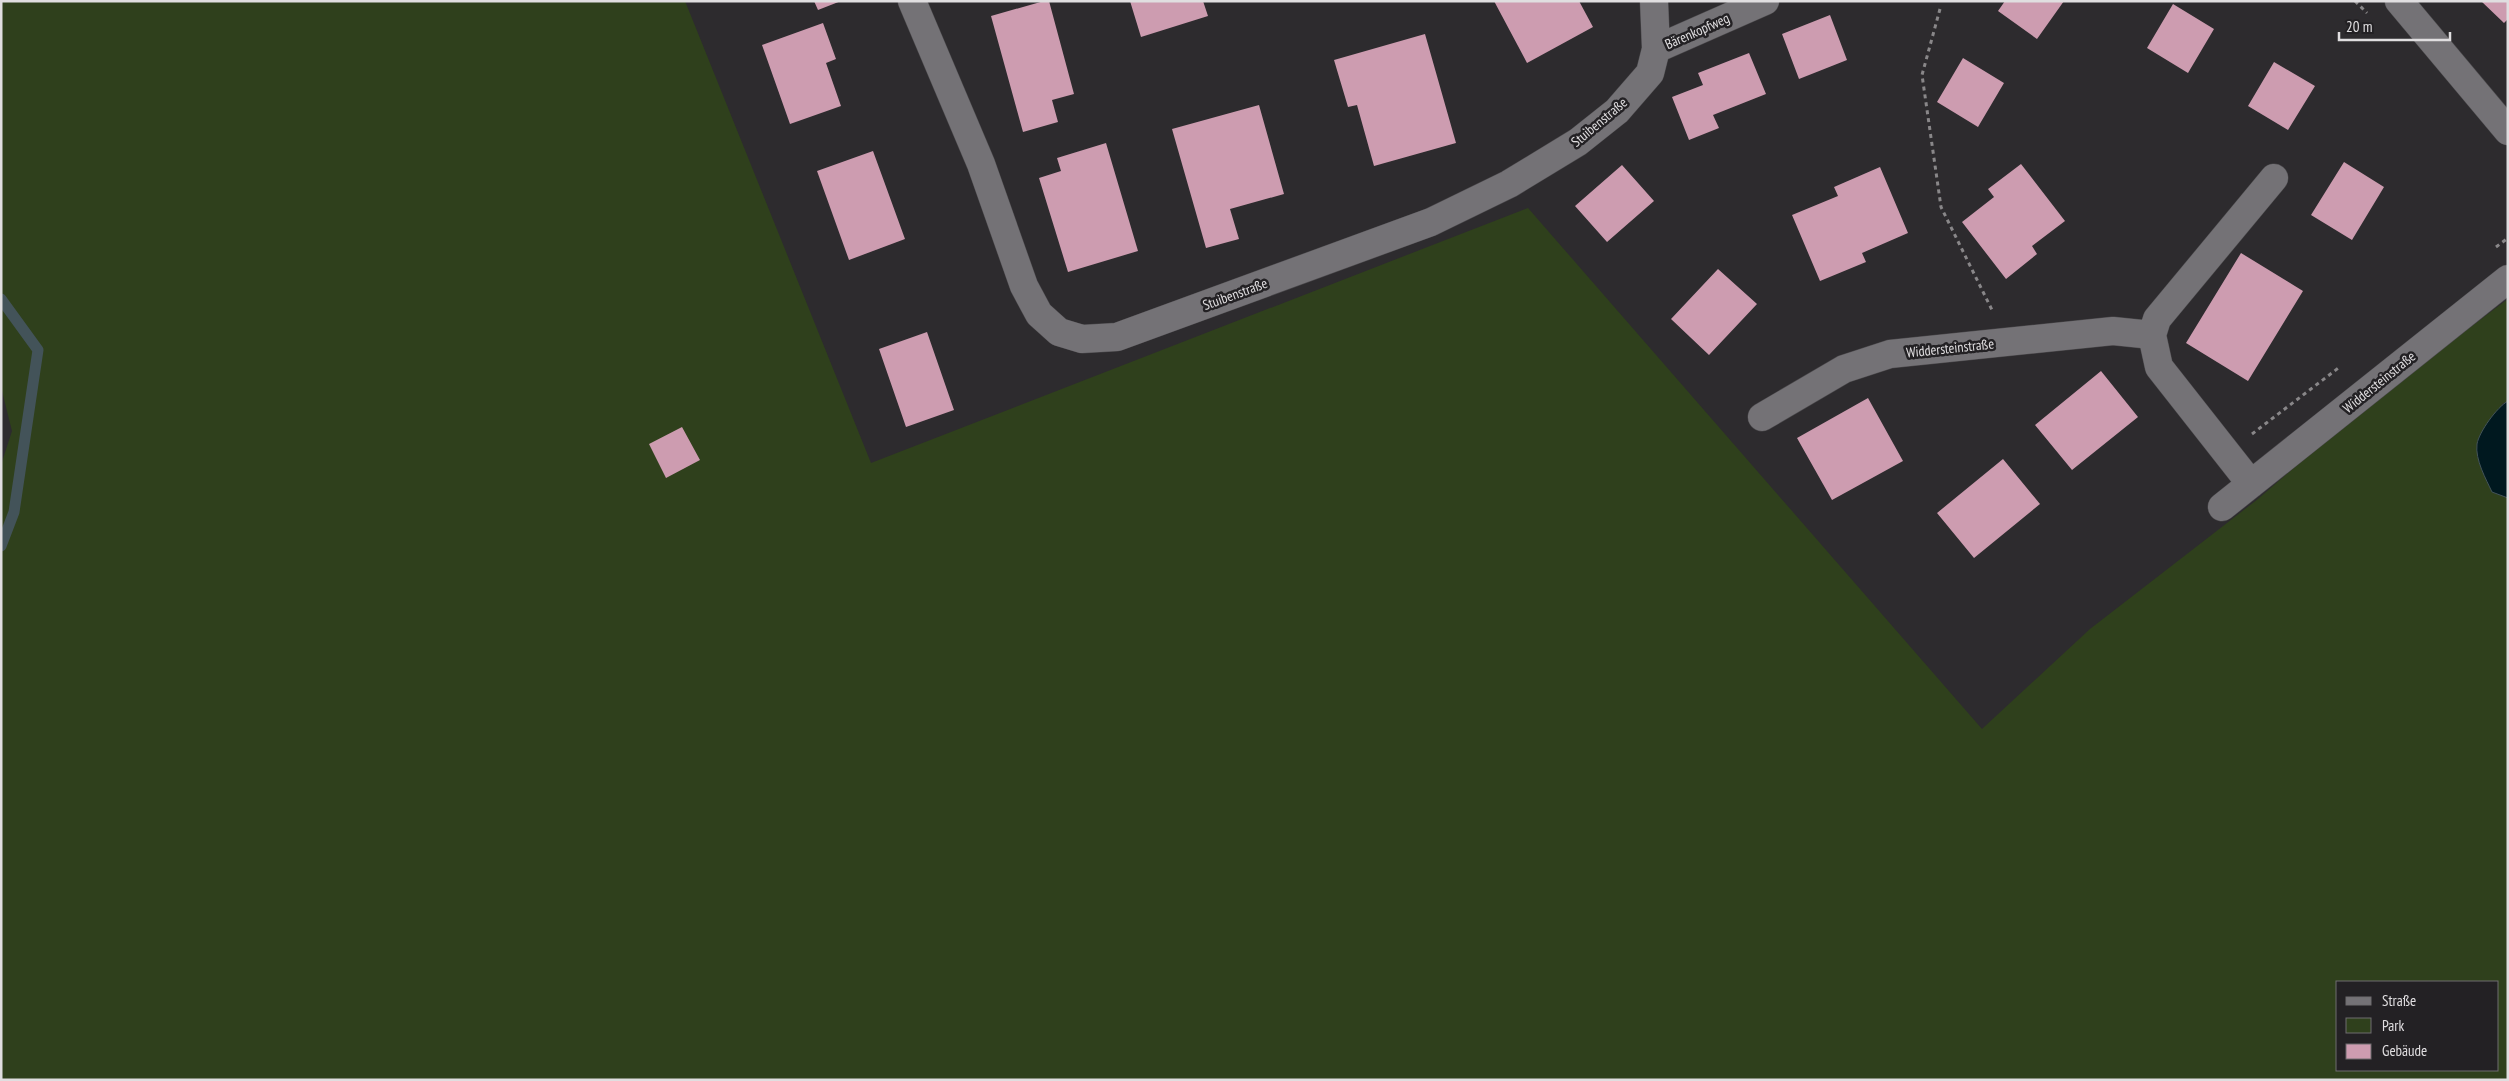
<svg xmlns="http://www.w3.org/2000/svg" width="2509" height="1081" font-family="'PT Sans Narrow',sans-serif">
<style>
.green{fill:#2f401c;fill-rule:evenodd}
.water{fill:#00181f;stroke:#435359}
.lines{fill:none;stroke-linecap:round;stroke-linejoin:round}
.stream{stroke:#435359;stroke-width:11}
.building{fill:#cd9cb0}
.minor-casing{stroke:#4a484b;stroke-width:29}
.path{stroke:#898789;stroke-width:3;stroke-dasharray:4 4;stroke-linecap:butt}
.minor{stroke:#747276;stroke-width:28}
.labels{text-anchor:middle;dominant-baseline:central;stroke-width:5;stroke-linejoin:round;paint-order:stroke}
.street-label{font-size:14px;fill:#e0dee0;stroke:#232124}
</style>
<rect width="100%" height="100%" fill="#2d2b2e"/>
<path class="green" d="M1 1H685L871 463 1528 208 1982 729 2090 629 2258 499 2366 405 2508 299V401L2502 404 2492 492 2508 498V1080H1V465L12 431 1 387ZM2338 982H2498V1070H2338Z"/>
<path class="water" d="M2508 401V498L2492 492C2486 479 2475 460 2477 444 2479 432 2497 407 2508 401Z"/>
<g class="lines">
<path class="stream" d="M1 299 38 350 14 512 1 546"/>
</g>
<path class="building" d="M814 1H841L818 10Z
M1044 1H1049L1074 94 1052 100 1058 122 1023 132 991 16Z
M1130 1H1203L1208 16 1141 37Z
M1494 1H1579L1593 27 1527 63Z
M2005 1H2064L2037 39 1998 11Z
M2481 1H2508V19L2504 23Z
M2173 4 2214 29 2188 73 2147 48Z
M1830 15 1847 60 1799 79 1782 34Z
M823 23 836 59 826 63 841 106 790 124 762 45Z
M1425 34 1456 143 1374 166 1357 105 1348 107 1334 60Z
M1749 53 1766 94 1713 115 1719 128 1689 140 1672 97 1703 85 1698 73Z
M1963 58 2004 83 1978 127 1937 102Z
M2274 62 2315 86 2288 130 2248 106Z
M1259 105 1284 194 1230 209 1239 239 1206 248 1172 129Z
M1106 143 1138 251 1068 272 1039 178 1061 171 1057 158Z
M873 151 905 239 849 260 817 171Z
M2344 162 2384 187 2352 240 2311 215Z
M2021 164 2065 221 2032 246 2037 254 2006 279 1962 222 1994 197 1988 189Z
M1622 165 1654 201 1607 242 1575 206Z
M1880 167 1908 233 1862 253 1866 262 1820 281 1792 215 1838 196 1834 187Z
M2241 253 2303 291 2248 381 2186 343Z
M1718 269 1757 304 1709 355 1671 319Z
M927 332 954 410 906 427 879 349Z
M2101 371 2138 417 2072 470 2035 425Z
M1868 398 1903 461 1832 500 1797 438Z
M682 427 700 460 666 478 649 444Z
M2003 459 2040 504 1974 558 1937 513Z"/>
<g class="lines">
<g class="minor-casing">
<path id="minor" d="M912 1 981 164 1024 286 1039 314 1059 332 1082 339 1117 337 1431 222 1509 184 1578 142 1617 111 1650 73 1656 49 1654 1
M2399 1 2508 131
M1656 49 1765 1
M1762 417 1844 369 1890 354 2113 331 2152 335
M2251 484 2159 367 2152 335 2157 319 2274 178
M2222 507 2508 279"/>
</g>
<path class="path" d="M2355 1 2367 13
M1940 9 1922 75 1941 207 1992 310
M2496 247 2508 238
M2252 434 2341 366"/>
<use href="#minor" class="minor"/>
</g>
<g class="labels">
<g class="street-label">
<text transform="translate(1697 31) rotate(-24)">Bärenkopfweg</text>
<text transform="translate(1599 122) rotate(-40)">Stuibenstraße</text>
<text transform="translate(1235 294) rotate(-20)">Stuibenstraße</text>
<text transform="translate(1950 348) rotate(-6)">Widdersteinstraße</text>
<text transform="translate(2379 382) rotate(-39)">Widdersteinstraße</text>
</g>
</g>
<rect width="2509" height="1081" fill="none" stroke="#e0dee0" stroke-width="5"/>
<rect x="2336" y="981" width="162" height="90" fill="#232124" stroke="#6f6d6f"/>
<rect x="2346" y="997" width="25" height="8" fill="#747276" stroke="#6f6d6f"/>
<text x="2382" y="1006" font-size="15" fill="#e0dee0">Straße</text>
<rect x="2346" y="1018" width="25" height="15" fill="#2f401c" stroke="#6f6d6f"/>
<text x="2382" y="1031" font-size="15" fill="#e0dee0">Park</text>
<rect x="2346" y="1044" width="25" height="15" fill="#cd9cb0" stroke="#6f6d6f"/>
<text x="2382" y="1056" font-size="15" fill="#e0dee0">Gebäude</text>
<path d="M2339 32v8h111v-8" fill="none" stroke="#e0dee0" stroke-width="2.5"/>
<text x="2346" y="32" font-size="15" fill="#e0dee0" stroke="#232124" stroke-width="4" paint-order="stroke">20 m</text>
</svg>
